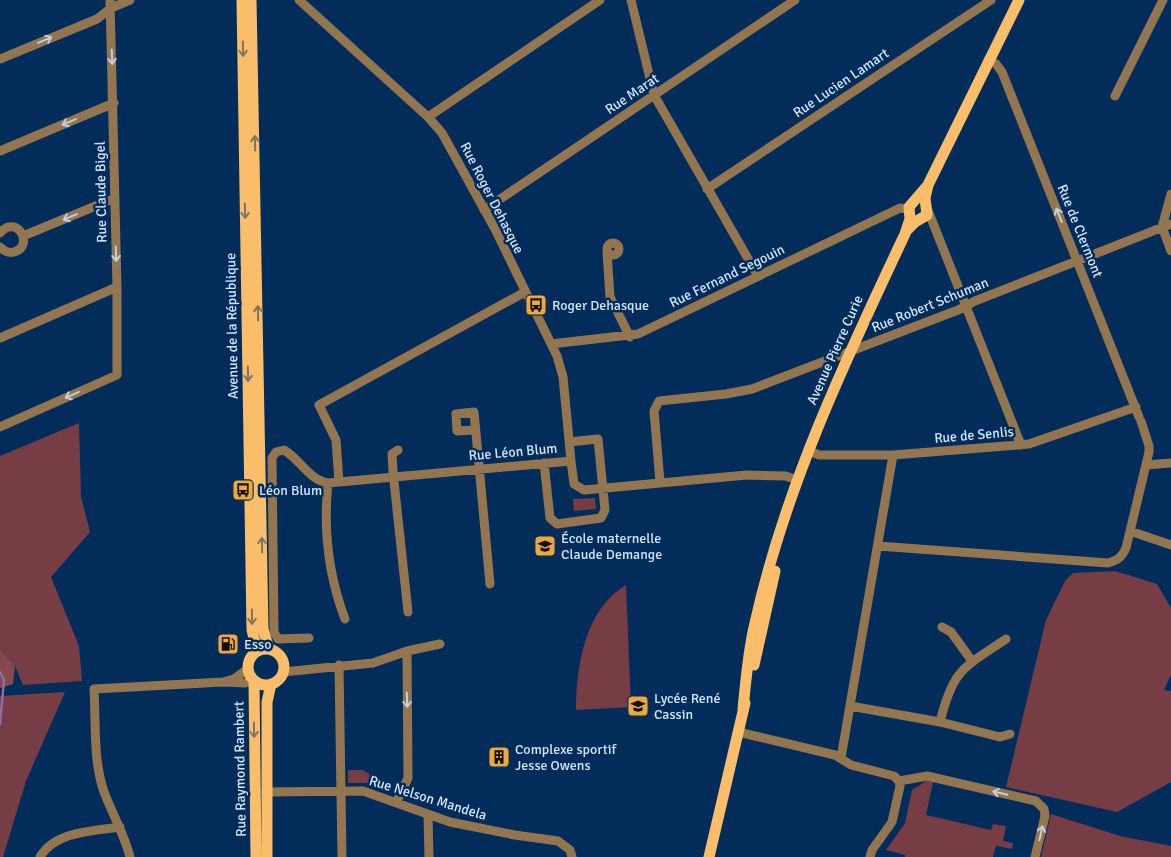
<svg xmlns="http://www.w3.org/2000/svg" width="1171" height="857" font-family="Signika,sans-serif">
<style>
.green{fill:#773d44}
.forest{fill:#86484f}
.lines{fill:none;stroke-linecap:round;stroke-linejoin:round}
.stream{stroke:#8f6da0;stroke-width:2.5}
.minor{stroke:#93764f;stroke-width:9}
.major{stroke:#fabd69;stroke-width:11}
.oneway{stroke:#c6cfd9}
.oneway2{stroke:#7e7562}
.labels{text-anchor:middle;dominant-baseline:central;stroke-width:5;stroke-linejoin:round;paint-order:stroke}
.street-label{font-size:14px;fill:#d3e5fc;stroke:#022d5a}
.poi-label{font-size:14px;fill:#d3e5fc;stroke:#022d5a;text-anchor:start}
</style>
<rect width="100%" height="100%" fill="#022d5a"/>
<path class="green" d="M79 423 81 497 90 532 51 577 79 646 82 681 23 685 15 666 0 649V456Z
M595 498 596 509 574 511 573 499Z
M1115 571 1157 584 1171 608V675L1164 690 1171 691V782L1117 812 1006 787 1046 620 1065 581 1073 573Z
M626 585 631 707 576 710C576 666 585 609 626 585Z
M65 692 26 781 3 857H0V696Z
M348 770H362L373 776 371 783H348Z
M926 781 933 782 926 815 991 830 993 824 1006 826 1003 841 1013 843 1012 849 996 846 993 857H905V855L886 850 905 823 912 790Z
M1051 814 1120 836 1171 846V857H1041Z"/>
<path class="forest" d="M0 649 15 666 13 684 0 688Z"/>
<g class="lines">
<path class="stream" d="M0 672 4 680 0 724"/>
<path class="minor" d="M299 0 428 117 442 133 495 229 557 356 563 377 571 461
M631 0 654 95 758 276
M0 59 97 19 111 8 130 0
M988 60 996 64 1002 72 1139 417
M1115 96 1163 0
M428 117 600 0
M0 151 114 103
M707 189 991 0
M1171 194 1162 227 1171 251
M927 208 1021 445
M484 210 795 0
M0 233C17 213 35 246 14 252 8 254 4 251 0 247
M23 236 115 198
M607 249a6 6 0 1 1 12 0a6 6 0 1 1-12 0Z
M607 252 610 297 630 337
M0 338 117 287
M551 344 638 334 900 208 908 209
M0 427 117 375V287L110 0
M474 430 457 431 456 414 474 412 490 584
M398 450 392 454 393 472 408 612
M809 451 819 455H893L1029 444 1136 407
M544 463 550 518 557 524 601 518 605 510 598 439 569 442
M1146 465 1171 463
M339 482 336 440 319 405 525 292
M660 482 654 411 659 401 726 394 752 389 958 310 975 301 1171 224
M328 483C323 531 328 574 345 619
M1130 531 1171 545
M878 546 1108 563C1118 560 1122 557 1126 548L1149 452V446L1141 421
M942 627 951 632 972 661
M309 638 278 639 274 632 272 458 276 452 284 450C300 459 309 480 328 483L571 461 574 484 584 490 747 475 786 476 797 480
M339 665 342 857
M248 669 234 679 223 682 245 683 253 680
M283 672 373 663 407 651 440 644
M850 706 940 722 1000 737 1010 734
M940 722C953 669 963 668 1006 639
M738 732 835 755 851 765 894 776 899 781
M841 758 893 455
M899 781 927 776 1036 801 1044 809 1045 816 1035 857
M266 792 363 791 450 822 515 835 558 841 570 850 572 857
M396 803 408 778 407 651
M428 815 429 857
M40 857C55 831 94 831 120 827
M130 857C124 833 111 812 103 789 93 757 96 722 94 689L223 682
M870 857 872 850 892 822 900 786 899 781"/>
<path class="major" d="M242 0 252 630 257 651
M251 0 263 629 269 649
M907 230 915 222 927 215 925 198 928 185 1019 0
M248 667a18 18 0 1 1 36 0a18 18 0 1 1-36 0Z
M754 665 775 571
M254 681 256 857
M743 709C746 680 748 651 755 623 785 487 846 359 905 234L910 219 909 207 928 185
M267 857V702L271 684
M709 857 745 703"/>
</g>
<defs><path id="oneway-shaft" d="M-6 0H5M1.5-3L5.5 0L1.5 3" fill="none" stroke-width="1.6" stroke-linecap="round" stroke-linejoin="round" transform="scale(1.25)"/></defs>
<g class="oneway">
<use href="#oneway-shaft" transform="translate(45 40) rotate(-23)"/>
<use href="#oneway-shaft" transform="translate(112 57) rotate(88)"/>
<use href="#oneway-shaft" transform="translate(69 122) rotate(157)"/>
<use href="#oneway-shaft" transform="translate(1059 215) rotate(-112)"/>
<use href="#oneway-shaft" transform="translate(70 217) rotate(157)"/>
<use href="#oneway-shaft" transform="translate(116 254) rotate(88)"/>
<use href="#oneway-shaft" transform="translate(72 395) rotate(156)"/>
<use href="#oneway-shaft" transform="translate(407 700) rotate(89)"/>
<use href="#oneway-shaft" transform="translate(1000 793) rotate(-167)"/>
<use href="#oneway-shaft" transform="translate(1041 833) rotate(-77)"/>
</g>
<g class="oneway2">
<use href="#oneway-shaft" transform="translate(243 49) rotate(89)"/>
<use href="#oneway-shaft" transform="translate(255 143) rotate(-91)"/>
<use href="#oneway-shaft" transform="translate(245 211) rotate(89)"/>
<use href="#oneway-shaft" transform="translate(258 313) rotate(-91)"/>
<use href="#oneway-shaft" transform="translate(248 374) rotate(89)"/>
<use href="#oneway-shaft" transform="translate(262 545) rotate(-91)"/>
<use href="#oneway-shaft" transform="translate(252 617) rotate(89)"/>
<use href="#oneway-shaft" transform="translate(254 730) rotate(89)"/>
</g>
<defs>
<g id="bus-square" transform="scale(1.125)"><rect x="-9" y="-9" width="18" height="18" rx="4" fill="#eea83c" stroke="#022d5a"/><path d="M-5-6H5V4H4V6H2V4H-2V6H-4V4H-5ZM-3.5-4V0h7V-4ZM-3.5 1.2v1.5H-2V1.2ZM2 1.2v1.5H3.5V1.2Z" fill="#111"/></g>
<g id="school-square" transform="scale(1.125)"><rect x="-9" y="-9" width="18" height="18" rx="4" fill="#eea83c" stroke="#022d5a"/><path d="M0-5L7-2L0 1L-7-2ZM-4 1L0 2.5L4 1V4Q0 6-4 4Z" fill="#111"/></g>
<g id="fuel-square" transform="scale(1.125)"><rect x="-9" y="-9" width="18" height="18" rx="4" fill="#eea83c" stroke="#022d5a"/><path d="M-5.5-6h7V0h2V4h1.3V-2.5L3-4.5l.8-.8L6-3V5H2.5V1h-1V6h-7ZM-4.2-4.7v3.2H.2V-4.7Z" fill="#111"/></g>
<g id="building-square" transform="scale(1.125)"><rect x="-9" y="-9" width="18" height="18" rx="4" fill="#eea83c" stroke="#022d5a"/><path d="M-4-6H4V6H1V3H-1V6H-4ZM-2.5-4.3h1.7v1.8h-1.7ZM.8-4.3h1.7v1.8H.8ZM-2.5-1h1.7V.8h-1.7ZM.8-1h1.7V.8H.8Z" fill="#111"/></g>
</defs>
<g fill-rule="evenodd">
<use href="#bus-square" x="536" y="305"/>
<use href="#bus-square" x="243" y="490"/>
<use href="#school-square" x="545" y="546"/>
<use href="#fuel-square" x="228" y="644"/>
<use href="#school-square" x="638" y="706"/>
<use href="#building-square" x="499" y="757"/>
</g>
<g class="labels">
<g class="street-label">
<text transform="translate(841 83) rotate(-34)">Rue Lucien Lamart</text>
<text transform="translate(632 94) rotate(-34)">Rue Marat</text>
<text transform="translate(101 192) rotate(-91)">Rue Claude Bigel</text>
<text transform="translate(492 198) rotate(63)">Rue Roger Dehasque</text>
<text transform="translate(1080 231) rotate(68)">Rue de Clermont</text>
<text transform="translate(727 276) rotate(-26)">Rue Fernand Segouin</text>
<text transform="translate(930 305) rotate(-22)">Rue Robert Schuman</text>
<text transform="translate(232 326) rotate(-91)">Avenue de la République</text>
<text transform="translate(835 350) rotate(-66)">Avenue Pierre Curie</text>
<text transform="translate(974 435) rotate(-5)">Rue de Senlis</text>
<text transform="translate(513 452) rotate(-5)">Rue Léon Blum</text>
<text transform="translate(240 769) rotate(-91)">Rue Raymond Rambert</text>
<text transform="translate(428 798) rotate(17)">Rue Nelson Mandela</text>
</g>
<g class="poi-label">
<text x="552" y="305">Roger Dehasque</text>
<text x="259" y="490">Léon Blum</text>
<text x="561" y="538">École maternelle<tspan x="561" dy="16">Claude Demange</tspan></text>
<text x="244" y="644">Esso</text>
<text x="654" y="698">Lycée René<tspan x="654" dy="16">Cassin</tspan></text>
<text x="515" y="749">Complexe sportif<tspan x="515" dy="16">Jesse Owens</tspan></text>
</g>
</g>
</svg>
